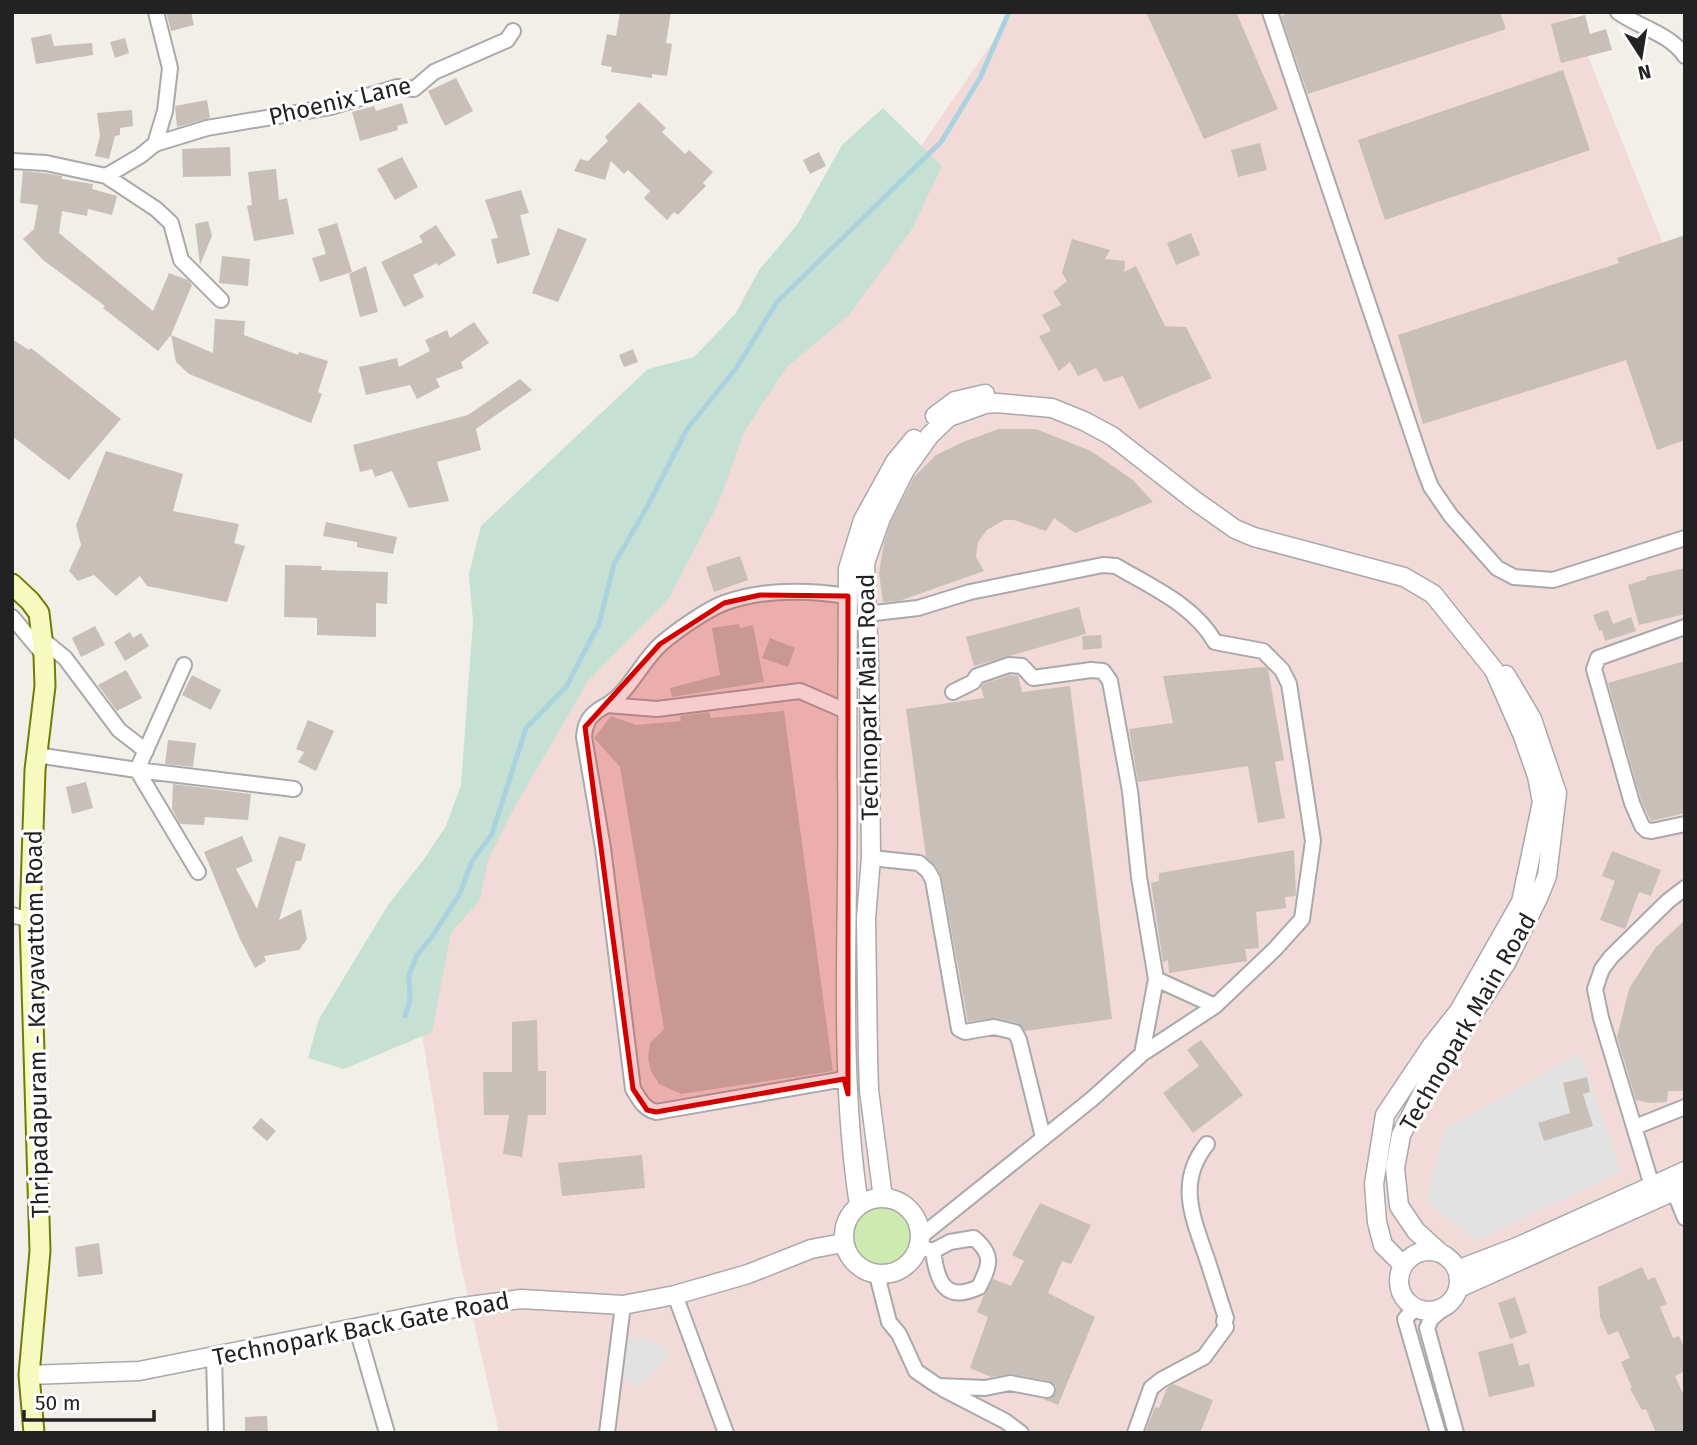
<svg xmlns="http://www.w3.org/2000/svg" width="1697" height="1445" font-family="'Fira Sans',sans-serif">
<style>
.commercial{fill:#f2dad9}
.grass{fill:#cdebb0}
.wetland{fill:#c6e0d4}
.parking{fill:#e2e2e2}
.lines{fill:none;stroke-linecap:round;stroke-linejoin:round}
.stream{stroke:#aad3df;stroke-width:5}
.building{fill:#c7bfb8}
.minor-casing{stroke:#a9a9a9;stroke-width:18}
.tertiary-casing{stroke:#a9a9a9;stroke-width:21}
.secondary-casing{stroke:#707d05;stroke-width:23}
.minor{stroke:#fff;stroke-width:14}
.tertiary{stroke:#fff;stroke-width:18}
.secondary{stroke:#f7fabf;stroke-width:19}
.marked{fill:#d40000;fill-opacity:0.2;stroke:#d40000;stroke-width:5;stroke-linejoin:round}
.labels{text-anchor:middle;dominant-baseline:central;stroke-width:6;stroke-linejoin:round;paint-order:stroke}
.street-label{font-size:24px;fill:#222;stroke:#fff}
</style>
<rect width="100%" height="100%" fill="#f2efe9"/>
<path class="commercial" d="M1007 12H1570L1685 298V1433H499L458 1252 407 944 689 483 1007 21Z"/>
<path class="grass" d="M850 1236a31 31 0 1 1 62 0a31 31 0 1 1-62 0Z"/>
<path class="wetland" d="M883 108 942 166 912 229 849 315 787 367 744 432 719 502 669 598 588 681 514 808 488 860 480 900 451 933 432 1032 344 1069 308 1058 319 1019 388 905 424 859 446 826 461 785 473 621 469 574 481 526 648 369 694 357 736 313 759 270 797 225 842 145Z"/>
<path class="parking" d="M1580 1053 1621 1172 1476 1241 1426 1201 1444 1130Z
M620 1335 642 1338 665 1346 668 1357 639 1387 625 1381 616 1369Z"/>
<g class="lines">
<path class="stream" d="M405 1016 410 1001 409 975 417 955 432 937 460 893 472 861 492 834 526 728 566 687 599 624 614 564 646 509 687 429 735 370 777 302 941 142 980 78 1009 12"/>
</g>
<path class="building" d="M166 12H191L194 25 171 31Z
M620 12H671L666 43 672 44 667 76 652 74V78L611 72 612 67 601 65 607 34 616 36Z
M1146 12H1236L1278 109 1204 139Z
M1292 12H1500L1506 29 1308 94 1281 16Z
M1585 15 1590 34 1606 29 1612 50 1561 63 1551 24Z
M51 34 54 46 92 43 93 55 36 64 31 38Z
M125 38 129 53 115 58 110 42Z
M1563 70 1590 150 1385 220 1358 140Z
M456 78 473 111 445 126 428 91Z
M207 100 210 118 177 127 175 106Z
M639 102 666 128 662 132 685 154 689 150 713 172 703 183 706 186 689 203 678 215 674 212 667 220 644 198 650 191 628 170 624 174 611 161 605 180 574 171 580 159 588 161 608 141 605 137Z
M402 103 408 123 397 126 398 130 360 141 352 112 374 106 376 111Z
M132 110 133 126 120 128V135L115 136 109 159 95 156 100 136 97 113Z
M1260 143 1267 170 1238 177 1231 150Z
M230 147 231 176 183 177 182 149Z
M819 152 826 166 810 174 803 160Z
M402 157 418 187 395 200 377 169Z
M276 169 279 200 287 198 294 234 254 241 247 206 252 205 248 172Z
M23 171 45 173 62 176V179L93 184 92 189 117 196 112 215 88 209 87 216 62 211 59 233 153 311 169 273 188 280 192 285 171 335 213 353 215 319 245 321 244 335 298 355 299 352 328 361 318 392 322 394 311 423 189 374 176 362 171 335 158 351 103 308 105 306 43 260 23 239 34 229 38 205 20 203Z
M521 190 529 213 520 215 530 255 497 264 491 239 498 238 485 200Z
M208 221 212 236 200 265 195 224Z
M337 223 352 272 320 282 312 258 326 254 318 229Z
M436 225 456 255 438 266 437 263 413 275 424 297 404 307 381 262 423 242 419 236Z
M558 228 587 239 558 302 532 293Z
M1191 233 1200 255 1176 265 1167 243Z
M1685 235V440L1657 450 1626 360 1423 424 1398 335 1619 263 1617 258Z
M1072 239 1110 250 1105 259 1125 261 1124 272 1136 266 1165 326 1186 327 1212 378 1139 409 1123 376 1104 382 1096 368 1078 376 1070 362 1059 371 1039 336 1051 331 1042 315 1061 305 1053 292 1067 281 1062 273Z
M222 256 250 259 248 286 219 283Z
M366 266 378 312 360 317 349 274Z
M474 322 489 343 461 362 463 368 436 379 440 387 417 399 410 385 366 395 359 367 397 358 399 367 430 351 425 340 447 330 450 338Z
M12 339 29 350 31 348 121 419 69 480 12 436Z
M633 349 638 362 624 367 619 355Z
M520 379 532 390 476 429 481 450 437 462 449 501 409 508 392 471 375 477 372 469 360 472 353 445 468 415Z
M999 429H1036L1091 451 1133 480 1153 502 1075 533 1054 518 1046 531 1014 520H1004L987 530 978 542 976 557 984 571 899 601 883 602 879 573 884 543 891 522 914 477 936 455 963 442Z
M106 451 183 474 173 511 239 524 234 543 245 546 227 602 147 586 140 576 116 596 94 575 78 581 69 571 81 545 76 525Z
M326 522 397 537 393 554 357 547V542L323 536Z
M740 556 748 580 714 592 706 567Z
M285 565 322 566 321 570 388 572 387 604 376 603V637L317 635V618L284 617Z
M1685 568V614L1639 625 1628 585 1647 579 1646 577Z
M1079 607 1086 634 974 666 966 637Z
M1608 610 1613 624 1631 617 1636 631 1605 641 1602 630 1599 631 1593 615Z
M739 624 740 628 753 625 764 682 672 697 670 688 720 675 712 628Z
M95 626 105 645 81 657 72 638Z
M130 632 133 638 141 633 149 646 125 661 114 642Z
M1101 635 1102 648 1083 650 1082 636Z
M770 638 795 648 788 667 762 658Z
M1685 661V813L1651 821 1641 800 1608 683Z
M1265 667 1268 669 1284 760 1275 762 1285 818 1258 823 1248 766 1138 782 1129 729 1173 723 1163 676Z
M126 670 142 698 117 711 98 685Z
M192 675 221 690 211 710 182 695Z
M1010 675 1018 676 1022 692 1070 686 1112 1019 1025 1031 1018 1023 996 1018 968 1022 942 878 936 866 926 857 906 709 984 698 981 687 983 684Z
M784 711 833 1071 681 1094 659 1084 651 1071 648 1059 650 1043 664 1029 620 767 594 738 611 716 636 725 681 721 680 716 709 712 711 718Z
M308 720 334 731 316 771 298 762 304 752 296 749Z
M168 740 196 743 193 767 165 764Z
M86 782 93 808 72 814 66 787Z
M173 784 251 794 248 820 205 817 204 825 180 824 172 809Z
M242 836 253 861 236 869 257 909 279 836 306 844 301 861H296L279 920 301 909 307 939 299 950 264 956 266 961 255 968 240 939 204 852Z
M1294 850 1296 896 1285 897 1286 908 1256 912 1259 948 1245 949 1247 961 1169 973 1168 960 1163 962 1151 883 1159 881V873Z
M1612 851 1661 870 1651 896 1639 892 1625 929 1600 920 1615 881 1602 876Z
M1685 920V1091H1668L1667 1102 1649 1103 1636 1100 1617 1037 1629 989 1655 948Z
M537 1020 538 1071H546V1115H528L522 1157 503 1154 509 1115H484L483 1072H512V1022Z
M1201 1040 1243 1095 1193 1133 1163 1093 1199 1066 1187 1050Z
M1587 1077 1590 1092 1583 1094 1593 1126 1544 1141 1538 1123 1570 1113 1563 1083Z
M261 1118 276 1131 267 1141 252 1128Z
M642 1155 645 1188 562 1196 558 1163Z
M1040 1203 1091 1225 1071 1264 1062 1261 1048 1293 1095 1317 1058 1405 1043 1399H1051L1056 1392V1386L1049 1381 1011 1374 991 1377 970 1368 988 1317 977 1312 984 1295 993 1279 1011 1286 1024 1261 1012 1255Z
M99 1243 103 1274 78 1277 75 1247Z
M1642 1267 1648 1280 1655 1277 1667 1304 1660 1307 1673 1338 1679 1336 1685 1349V1371L1675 1376 1685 1398V1433H1656L1646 1409 1642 1410 1630 1389 1632 1388 1621 1362 1630 1358 1618 1331 1608 1335 1600 1317 1598 1287Z
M1515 1297 1527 1333 1510 1339 1498 1303Z
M1513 1343 1519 1366 1529 1363 1535 1386 1489 1397 1478 1352Z
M1173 1384 1213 1400 1200 1433H1145L1155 1407 1159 1408 1167 1388Z
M267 1416 268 1433H245V1417Z"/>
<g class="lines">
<g class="minor-casing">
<path id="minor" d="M1270 12 1423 466 1431 487 1451 516 1497 568 1514 577 1553 580 1685 538
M1618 12C1640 28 1669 33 1685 56
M155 144 165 111 170 68 156 12
M12 161 46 163 106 176 156 209 171 223 181 260 221 300
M106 176 140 156 155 144 207 128 331 107 397 87 414 89 434 72 507 40 513 31
M866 614 918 608 970 592 1103 565 1116 566C1151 587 1194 605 1215 642L1263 651 1282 670 1289 684 1313 841 1302 919 1275 949 1215 1006 1142 1054 1092 1099 920 1237
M12 617 43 654
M1685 627 1598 658 1594 669 1632 803 1642 826 1646 830 1652 831 1685 824
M43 640 65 658 119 730 146 751
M953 692 973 682 977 676 1009 665 1022 666 1033 678 1091 670 1103 671 1110 681 1130 791 1139 877 1156 979 1142 1054
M607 705C592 713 585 720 584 737L603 848 633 1089C640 1100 644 1109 656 1112L844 1079 847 1093
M846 711 800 691 657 709 607 705C630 691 641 662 661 644 676 631 706 610 724 603 762 589 809 590 848 596
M36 755 137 770 184 665
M137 770 294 789
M137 770 198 872
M871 858 919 863 928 871 933 880 959 1029 965 1032 994 1027 1015 1032 1019 1040 1043 1137
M12 915 30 920
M1156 979 1215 1006
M1635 1127 1685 1107
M1652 1186 1601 1018 1595 989 1602 969 1611 957 1668 901 1685 888
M1674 1191 1685 1218
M919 1247 933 1251C937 1282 945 1303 979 1287 990 1265 994 1255 974 1238L950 1242 933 1251
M877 1275 889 1322 899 1334 916 1371 938 1386 985 1388 1010 1383 1047 1390
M675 1295 726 1433
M1446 1306 1431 1319 1427 1328 1456 1433
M1415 1308 1405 1319 1438 1433
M357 1329 387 1433
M214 1356 216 1433
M943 1389 1005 1421 1021 1433
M607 1433 623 1305
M1135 1433 1151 1388 1161 1380 1204 1357 1226 1327 1224 1321 1226 1318C1219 1297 1213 1277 1206 1256 1192 1216 1177 1181 1207 1144"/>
</g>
<g class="tertiary-casing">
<path id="tertiary" d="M935 416 955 401 985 394
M847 769C850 914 837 1061 859 1205
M847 779 848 569 863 520 895 462 914 439
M844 1236a38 38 0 1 1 76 0a38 38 0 1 1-76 0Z
M883 1198 869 1090 868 1057 866 918 871 858 869 663 865 563 881 518 905 470 930 435 949 417 985 404 997 403 1052 408 1084 421 1112 436 1194 500 1235 529 1254 537 1404 577 1433 594 1494 670 1523 736 1537 776 1542 802 1521 902 1459 1011 1432 1045 1385 1115 1374 1184 1377 1222 1383 1245 1403 1265
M1399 1281a30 30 0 1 1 60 0a30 30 0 1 1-60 0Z
M1439 1252 1416 1231 1399 1206 1395 1168 1401 1135 1426 1086 1506 963 1538 898 1547 876 1557 793 1532 719 1506 675
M1457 1270 1517 1247 1685 1171
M1459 1288 1685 1186
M29 1375 139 1371 455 1308 521 1299 623 1305 675 1295 748 1274 811 1249 843 1243"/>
</g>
<g class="secondary-casing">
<path id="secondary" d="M12 584 30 601 39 613 44 656 45 686 35 770 30 920 40 1251 29 1375 34 1433"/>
</g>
<use href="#minor" class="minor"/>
<use href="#tertiary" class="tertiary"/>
<use href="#secondary" class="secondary"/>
</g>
<path class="marked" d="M760 595 848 596V1094L844 1079 656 1112 647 1110 633 1089 585 727 660 644 724 603Z"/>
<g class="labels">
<g class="street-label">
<text transform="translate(340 101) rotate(-13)">Phoenix Lane</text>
<text transform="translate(868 697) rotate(-91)">Technopark Main Road</text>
<text transform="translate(1468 1022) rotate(-60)">Technopark Main Road</text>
<text transform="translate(37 1024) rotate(-91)">Thripadapuram - Karyavattom Road</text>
<text transform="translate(361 1329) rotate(-11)">Technopark Back Gate Road</text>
</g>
</g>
<rect width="1697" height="1445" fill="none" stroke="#222222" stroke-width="28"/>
<g transform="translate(1641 56) rotate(168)" stroke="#ffffff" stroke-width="5" paint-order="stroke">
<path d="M0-5L12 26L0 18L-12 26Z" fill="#222222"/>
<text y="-10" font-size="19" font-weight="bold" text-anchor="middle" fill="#222222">N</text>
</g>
<path d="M24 1410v10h130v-10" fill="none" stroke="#222222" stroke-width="3.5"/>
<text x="35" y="1410" font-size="21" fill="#222222" stroke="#ffffff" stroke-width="5" paint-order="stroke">50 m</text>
</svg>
